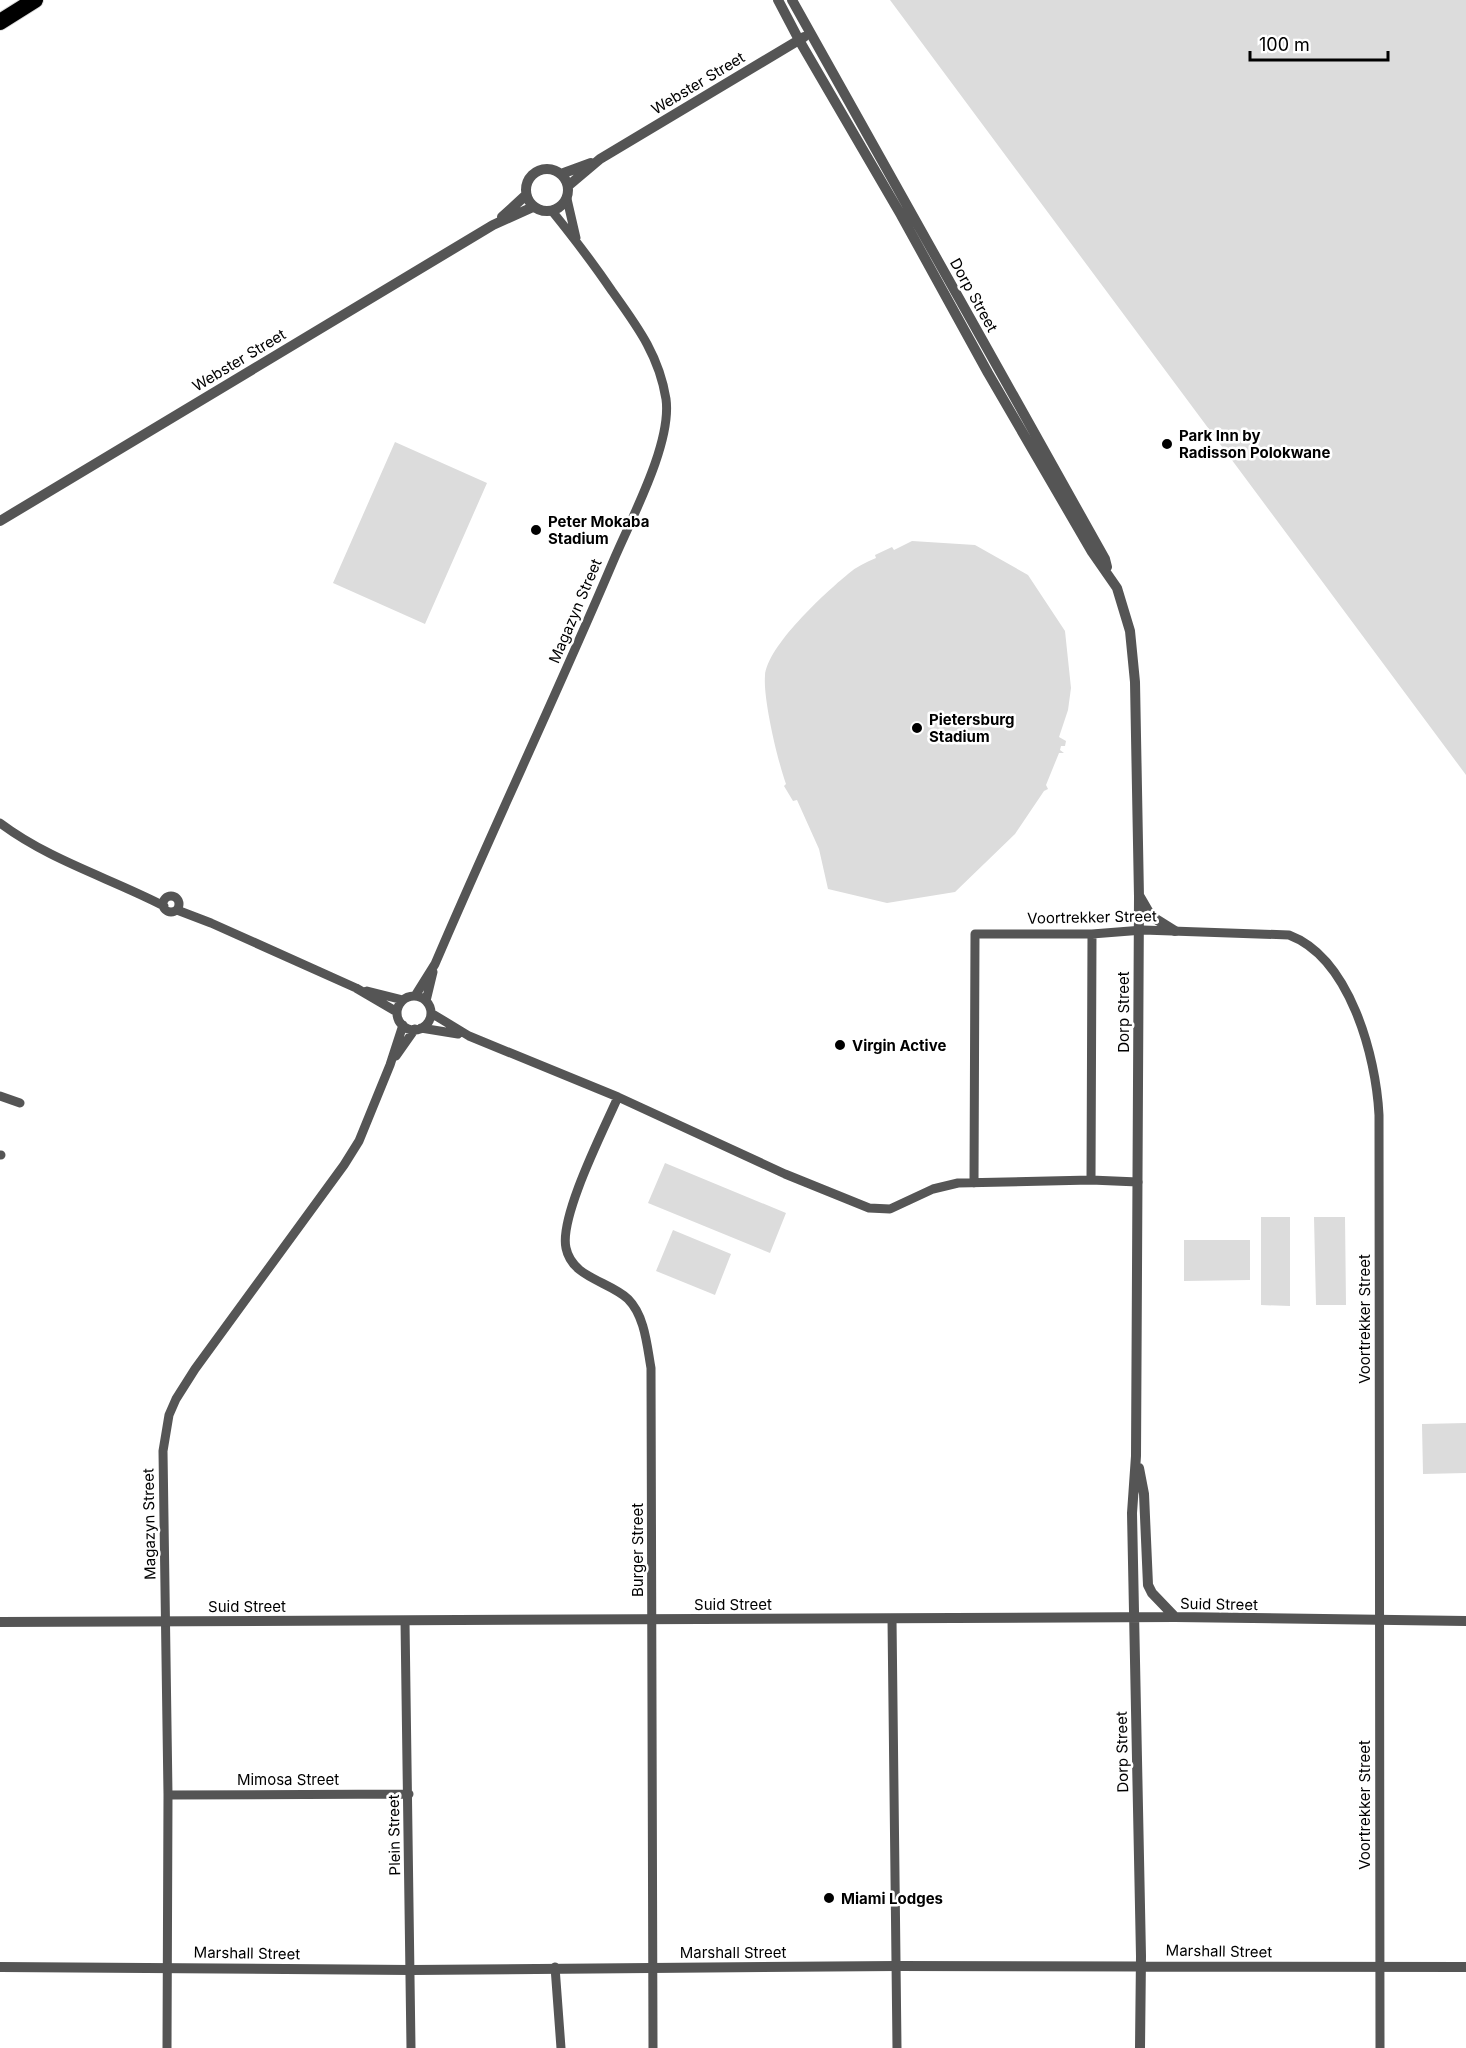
<svg xmlns="http://www.w3.org/2000/svg" width="1466" height="2048" font-family="Inter,sans-serif">
<style>
.green{fill:#dcdcdc}
.lines{fill:none;stroke-linecap:round;stroke-linejoin:round}
.motorway-casing{stroke:#dbdbdb;stroke-width:18}
.minor{stroke:#555;stroke-width:9}
.tertiary{stroke:#555;stroke-width:10}
.motorway{stroke:#000;stroke-width:16}
.poi-dot{fill:#000;stroke:#fff;stroke-width:2}
.labels{text-anchor:middle;dominant-baseline:central;stroke-width:5;stroke-linejoin:round;paint-order:stroke}
.street-label{font-size:15px;fill:#000;stroke:#fff}
.poi-label{font-size:15px;font-weight:bold;fill:#000;stroke:#fff;text-anchor:start}
</style>
<rect width="100%" height="100%" fill="#fff"/>
<path class="green" d="M890 0H1466V775Z
M395 442 487 483 425 624 333 583Z
M912 541 975 545 1028 575 1065 631 1071 688 1068 710 1059 737 1066 741 1065 746H1061L1060 750 1064 753H1059L1046 785 1048 789 1044 791 1015 834 955 892 887 903 828 889 819 849 797 800 793 801 784 786 786 784C778 762 763 699 765 676 767 646 825 593 848 574 856 567 866 562 876 558L875 555 892 547 894 550Z
M665 1163 786 1213 770 1253 648 1203Z
M1261 1217H1290V1306L1261 1305Z
M1314 1217H1345L1346 1305H1316Z
M673 1230 731 1254 715 1295 656 1271Z
M1184 1240H1250V1280L1184 1281Z
M1466 1423V1473L1423 1474 1422 1424Z"/>
<g class="lines">
<g class="motorway-casing">
<path id="motorway" d="M0 22 35 0"/>
</g>
<path class="minor" d="M567 199 576 238
M0 823C49 860 110 878 164 906
M163 904a8 8 0 1 1 16 0a8 8 0 1 1-16 0Z
M177 910 211 923 356 988 397 1012
M367 991 403 1000
M415 996 435 964C493 828 557 694 615 557 632 517 672 443 666 399 659 355 637 326 612 291 593 263 573 237 552 211
M397 1013a17 17 0 1 1 34 0a17 17 0 1 1-34 0Z
M426 1001 433 972
M431 1013 469 1036 618 1097 785 1174 869 1208 890 1209 933 1189 958 1183 1091 1180 1138 1182
M421 1028 458 1034
M396 1056 415 1029
M0 1096 20 1103
M618 1097C604 1129 559 1217 566 1248 572 1278 609 1281 628 1299 645 1316 647 1346 651 1368L653 2048
M0 1155H1
M1091 1180 1092 934
M974 1183 975 934H1092L1143 930 1289 935C1350 958 1376 1056 1379 1115L1380 2048
M892 1619 897 2048
M405 1621 411 2048
M168 1795 409 1794
M555 1967 561 2048
M167 2048 168 1795 163 1451 169 1415 176 1399 195 1369 344 1165 359 1141 390 1065 403 1025"/>
<path class="tertiary" d="M778 0 799 40 901 215 988 373 1092 552 1117 588 1130 631 1135 682 1139 897 1136 1456 1132 1513 1141 1956 1140 2048
M792 0 1105 559 1107 567
M526 190a21 21 0 1 1 42 0a21 21 0 1 1-42 0Z
M561 174 591 163
M568 186 600 159 804 37
M502 217 526 195
M0 521 493 225 533 207
M1140 897 1151 916 1175 931
M1139 1468 1144 1494 1148 1585 1152 1593 1175 1617
M0 1622 1175 1617 1466 1621
M0 1967 411 1970 896 1966 1466 1967"/>
<use href="#motorway" class="motorway"/>
</g>
<g class="poi-dot">
<circle cx="1167" cy="444" r="6"/>
<circle cx="536" cy="530" r="6"/>
<circle cx="917" cy="728" r="6"/>
<circle cx="840" cy="1045" r="6"/>
<circle cx="829" cy="1898" r="6"/>
</g>
<g class="labels">
<g class="street-label">
<text transform="translate(698 83) rotate(-31)">Webster Street</text>
<text transform="translate(974 295) rotate(61)">Dorp Street</text>
<text transform="translate(239 360) rotate(-31)">Webster Street</text>
<text transform="translate(575 611) rotate(-67)">Magazyn Street</text>
<text transform="translate(1092 917) rotate(-1)">Voortrekker Street</text>
<text transform="translate(1123 1012) rotate(-90)">Dorp Street</text>
<text transform="translate(1364 1319) rotate(-90)">Voortrekker Street</text>
<text transform="translate(149 1524) rotate(-91)">Magazyn Street</text>
<text transform="translate(637 1550) rotate(-90)">Burger Street</text>
<text x="733" y="1604">Suid Street</text>
<text transform="translate(1219 1604) rotate(1)">Suid Street</text>
<text x="247" y="1606">Suid Street</text>
<text transform="translate(1122 1752) rotate(-91)">Dorp Street</text>
<text x="288" y="1779">Mimosa Street</text>
<text transform="translate(1364 1805) rotate(-90)">Voortrekker Street</text>
<text transform="translate(394 1835) rotate(-91)">Plein Street</text>
<text transform="translate(1219 1951) rotate(1)">Marshall Street</text>
<text x="733" y="1952">Marshall Street</text>
<text transform="translate(247 1953) rotate(1)">Marshall Street</text>
</g>
<g class="poi-label">
<text x="1179" y="435">Park Inn by<tspan x="1179" dy="17">Radisson Polokwane</tspan></text>
<text x="548" y="521">Peter Mokaba<tspan x="548" dy="17">Stadium</tspan></text>
<text x="929" y="719">Pietersburg<tspan x="929" dy="17">Stadium</tspan></text>
<text x="852" y="1045">Virgin Active</text>
<text x="841" y="1898">Miami Lodges</text>
</g>
</g>
<path d="M1250 51v9h138v-9" fill="none" stroke="#000000" stroke-width="3"/>
<text x="1259" y="51" font-size="18" fill="#000000" stroke="#ffffff" stroke-width="4.5" paint-order="stroke">100 m</text>
</svg>
